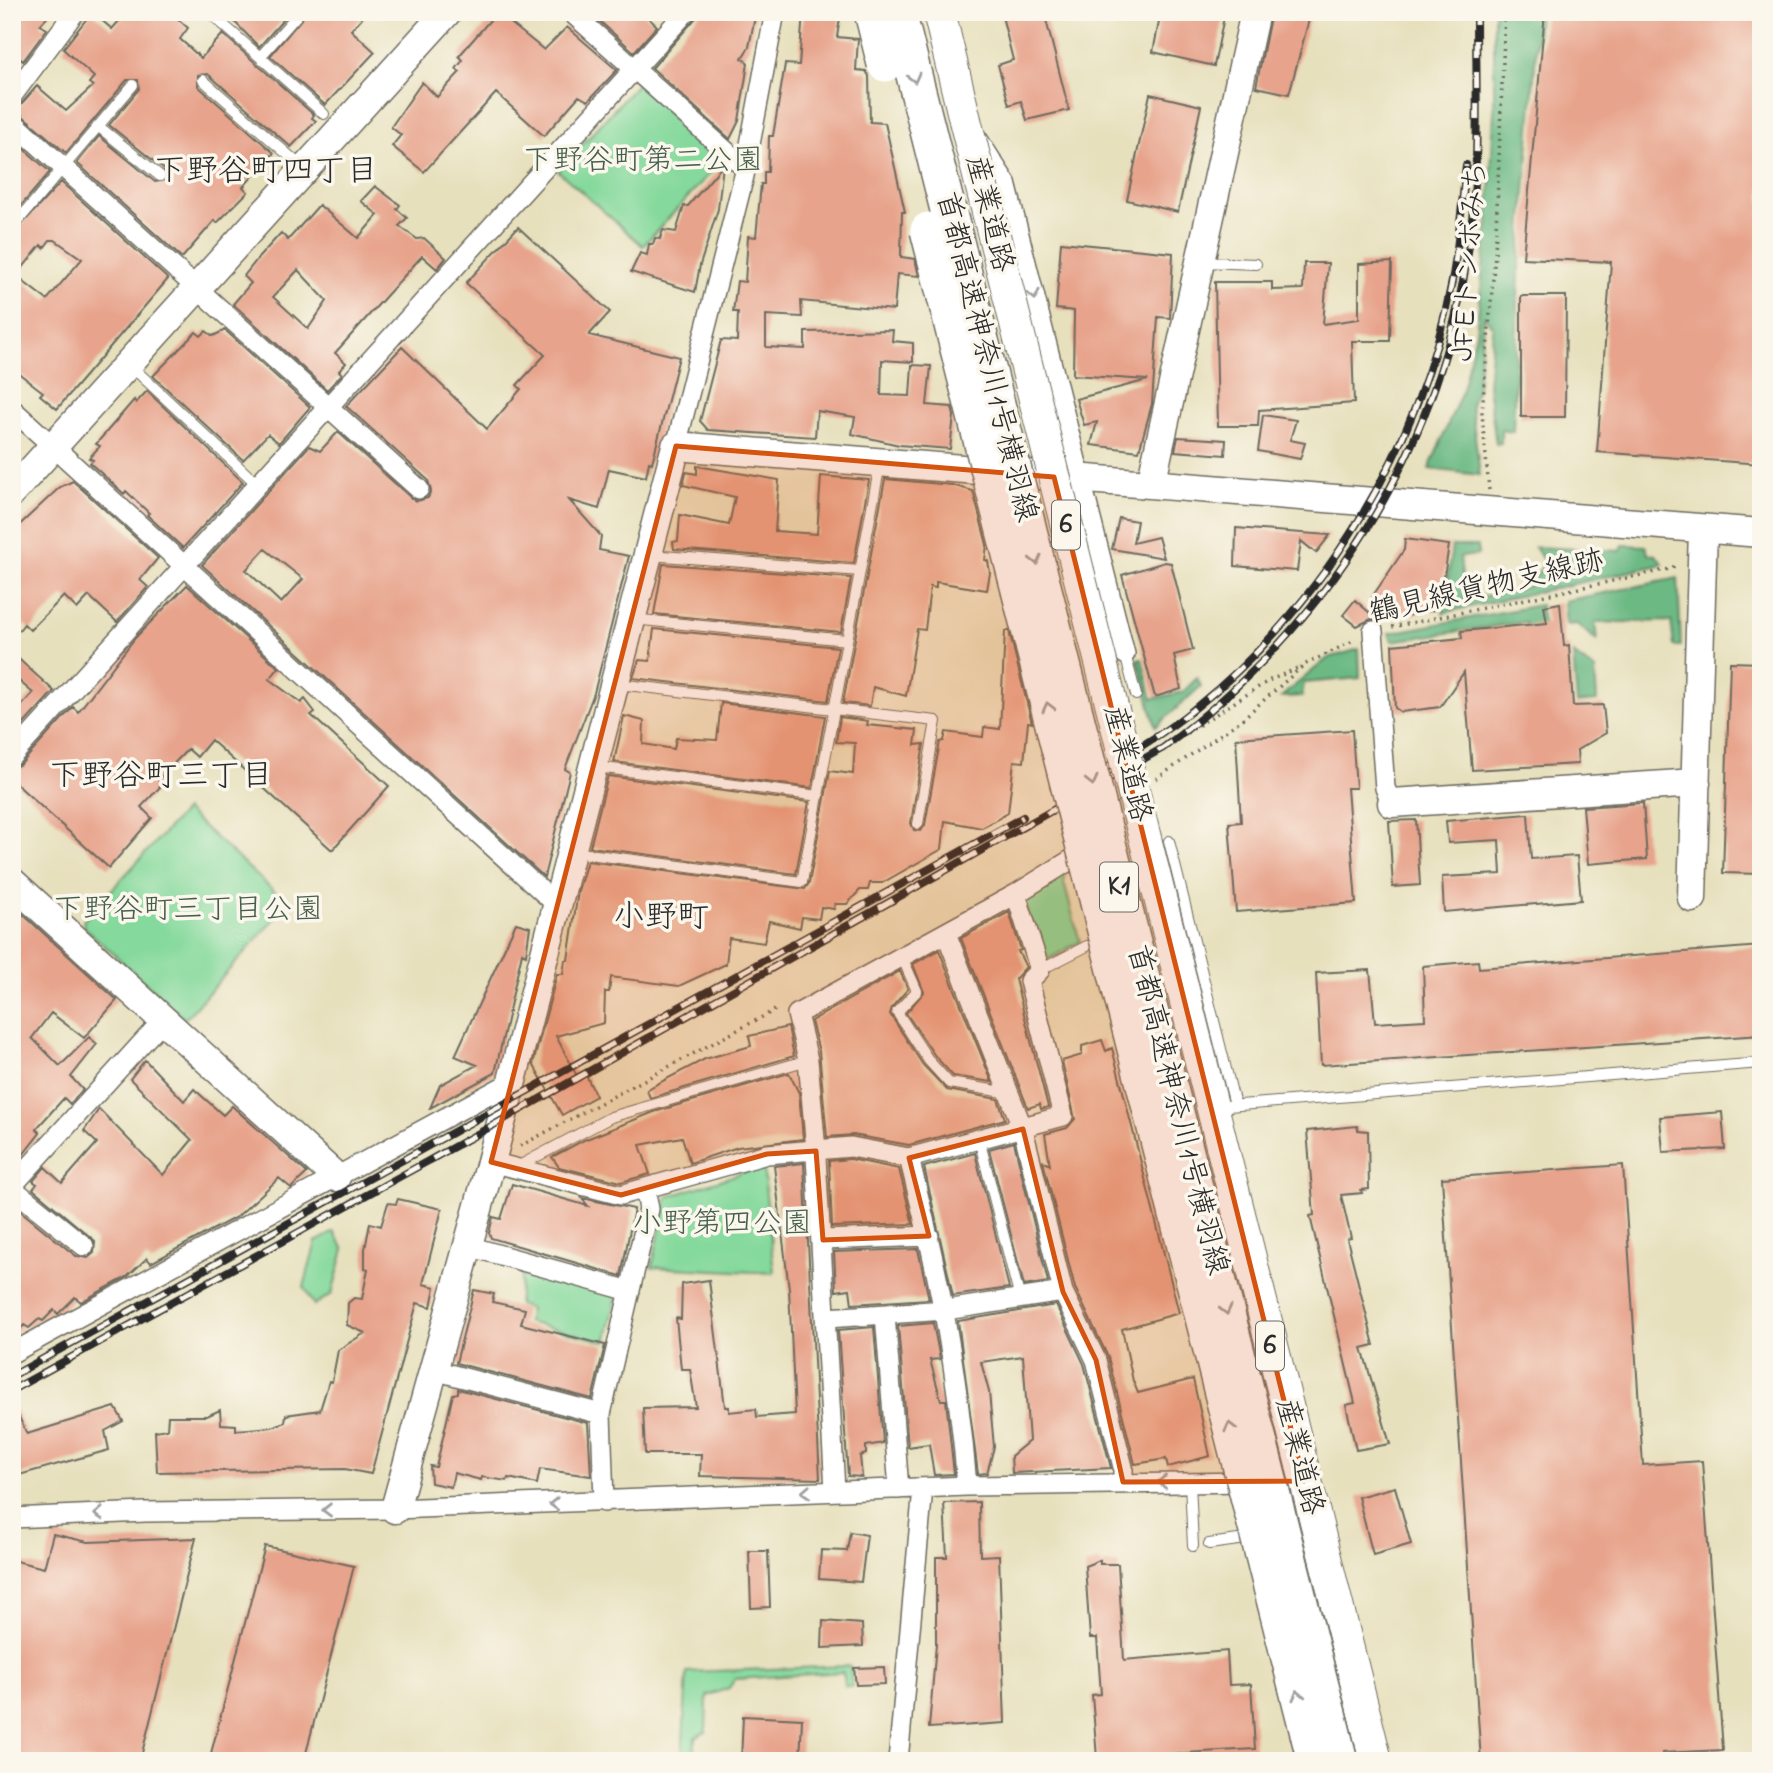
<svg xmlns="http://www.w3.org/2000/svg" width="1773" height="1773" font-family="'Indie Flower','Klee One',sans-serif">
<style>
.green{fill:#85d99c;stroke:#588264;stroke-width:2}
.forest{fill:#6cb984;stroke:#4c7258;stroke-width:2}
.building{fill:#e7a38b;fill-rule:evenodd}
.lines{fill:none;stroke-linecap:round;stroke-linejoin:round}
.lane-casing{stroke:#6d6a5e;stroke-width:12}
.street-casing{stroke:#6d6a5e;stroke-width:22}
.secondary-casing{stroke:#6d6a5e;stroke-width:31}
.primary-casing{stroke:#6d6a5e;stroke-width:34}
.path{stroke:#6d6a5e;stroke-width:3.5;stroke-dasharray:2 5;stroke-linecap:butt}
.lane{stroke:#fff;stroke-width:10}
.street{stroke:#fff;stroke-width:19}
.secondary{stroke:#fff;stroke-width:28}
.primary{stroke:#fff;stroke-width:32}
.rail-casing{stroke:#2b2b2b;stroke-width:8}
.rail{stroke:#fbf7ec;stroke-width:5;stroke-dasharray:16;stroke-linecap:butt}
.primary-bridge-casing{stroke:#6d6a5e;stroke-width:34;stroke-linecap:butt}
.highway-bridge-casing{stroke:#6d6a5e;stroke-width:38;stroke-linecap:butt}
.primary-bridge{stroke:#fff;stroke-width:32}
.highway-bridge{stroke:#fff;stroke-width:35}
.oneway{stroke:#a0a0a0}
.marked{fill:#d5540f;fill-opacity:0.2;stroke:#d5540f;stroke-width:5;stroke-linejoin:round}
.labels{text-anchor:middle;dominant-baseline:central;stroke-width:7;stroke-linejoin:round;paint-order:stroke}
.shield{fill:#fbf7ec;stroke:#696865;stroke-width:2}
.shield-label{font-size:28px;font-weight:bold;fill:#2b2b2b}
.park-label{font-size:30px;fill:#465f4d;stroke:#fbf7ec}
.street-label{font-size:30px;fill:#2b2b2b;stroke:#fbf7ec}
.neighbourhood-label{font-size:32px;fill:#2b2b2b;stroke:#fbf7ec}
</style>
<rect width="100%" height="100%" fill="#fbf7ec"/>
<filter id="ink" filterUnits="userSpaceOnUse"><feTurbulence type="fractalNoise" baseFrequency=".0143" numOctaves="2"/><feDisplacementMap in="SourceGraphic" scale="14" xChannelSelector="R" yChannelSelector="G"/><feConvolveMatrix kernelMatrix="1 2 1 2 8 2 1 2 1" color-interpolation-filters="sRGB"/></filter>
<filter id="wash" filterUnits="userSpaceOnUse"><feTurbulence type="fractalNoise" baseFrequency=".00686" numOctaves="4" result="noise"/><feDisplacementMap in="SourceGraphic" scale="28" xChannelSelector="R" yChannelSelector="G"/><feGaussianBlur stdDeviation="1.57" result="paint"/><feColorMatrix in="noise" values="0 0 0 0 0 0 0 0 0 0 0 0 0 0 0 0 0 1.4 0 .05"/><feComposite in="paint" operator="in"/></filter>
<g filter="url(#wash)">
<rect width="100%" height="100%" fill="#e7e0bd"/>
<path class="green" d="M639 82 724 158 643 246 558 171Z
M185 810 288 904 185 1019 84 927 83 921Z
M1066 868 1064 883 1080 942 1042 963 1022 896Z
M763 1166 774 1273 652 1267 667 1197Z
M334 1232 344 1249 332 1294 314 1305 304 1287 316 1242Z
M522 1271 617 1296 606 1342 527 1322 530 1309 518 1304Z
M850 1666 852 1686H845L843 1672 735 1679 729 1688 707 1696 706 1732 695 1737 694 1761H682L687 1672Z"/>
<path class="forest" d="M1494 12H1539L1519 271 1513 432 1501 430V443L1496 444 1488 386 1493 328 1484 316 1477 388 1471 405 1480 475 1429 469 1461 394 1476 333 1489 213 1494 110Z
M1623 545 1646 546 1648 554 1656 555 1663 564 1443 613 1452 546H1478V555L1460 557 1465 600 1528 587 1545 563 1535 547 1621 551Z
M1678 578 1681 646H1674L1671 621 1595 623 1597 641 1577 624 1566 625 1564 601Z
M1540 605 1543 624 1527 626 1525 622 1392 641 1389 633Z
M1359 649 1360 678 1304 683 1302 696 1281 697 1328 658Z
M1573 654 1595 670 1597 701 1577 703Z
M1137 659H1142L1152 699 1183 692 1197 678 1201 686 1156 727Z"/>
<g id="blocks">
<path class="building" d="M12 12H52L40 25 47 29 23 61 12 52Z
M92 12 112 29 127 12H185L178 19 188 28 180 39 201 58 223 34 314 115 312 118 316 121 291 147 208 74 198 75V86L274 153 243 187 248 192 217 223 215 220 182 258 77 163 99 136 155 182 166 180 165 170 109 125 139 89 138 80H127L66 153 16 110 37 86 66 111 93 86 89 83 94 77 63 49Z
M225 12H290L259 47Z
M307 12H367L351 30 375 52 325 105 270 56Z
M497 12 544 50 567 27 617 70 588 101 579 96 544 136 496 93 424 172 392 146 401 135 391 127 422 82 437 97 460 72 456 69 463 60 459 56Z
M597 12H642L657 26 634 52 594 16Z
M701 12H756L749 47 742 58 748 63 739 121 730 139 652 68Z
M803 12H841L837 37 858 39 856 70 866 71 869 76 870 122 885 123 905 212H902L901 257 915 259 919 276 897 274 894 310 801 301 802 317 766 315V347L805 349V332L893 330 892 341 913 343V362L882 360 881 395 910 396 912 365 931 366 927 405 952 407 954 416 950 449 899 445 852 434 855 417 817 411 815 437 708 430 700 421 721 340 737 341 738 312H733L737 281 745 282 748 236 756 237 761 184H764V172H768L769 136H773L785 64 799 65Z
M1001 12H1044L1069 110 1027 120 1021 101 1009 105 998 65 1013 60Z
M1161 12H1225L1214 66 1153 52Z
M1271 12H1311L1289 94 1256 87Z
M1545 12H1761V464L1597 452 1611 262 1523 258Z
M1150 94 1201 106 1178 212 1127 200Z
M12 138 50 172 19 208 12 202Z
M723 165 718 209 700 265 695 292 631 272 640 253 647 255 649 244H653L655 238 660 239 663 230 676 232 684 206H688Z
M61 182 168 279 57 409 40 395 43 392 12 368V235ZM50 240H55L82 259 47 300 16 276 41 245 44 248Z
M375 186 400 205 397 209 407 218 399 226 417 239 424 238 446 258 437 269 422 256 335 353 346 363 339 371 342 374 327 390 233 304 251 283 244 276 259 257 281 233 288 240 319 205 358 238 378 215 361 201ZM298 270 327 301 308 329 273 297Z
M518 227 610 312 589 335 679 357 652 463 649 462 646 477 609 469 599 509 569 500 601 536 599 550 629 556 594 693 565 769 570 772 544 877 202 565 309 446 320 451 338 432 411 498 417 501 428 498 431 491 428 480 346 406 402 347 487 429 521 389 517 385 545 355 466 283ZM265 549 303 579 281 603 246 570Z
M1061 242 1173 253 1170 318 1158 317 1152 404 1139 451 1091 445 1097 422 1084 425 1076 399 1148 380 1073 375 1074 311 1056 309Z
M1392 262 1390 341H1352L1354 403 1259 410 1258 426H1218L1215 282H1272V290L1303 289 1304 263H1328L1323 324 1359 319V264Z
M1521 296H1566L1565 417H1521Z
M225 330 310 407 279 443 268 434 243 460 153 376 196 332 201 336 206 331 213 336Z
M147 391 243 482 183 548 147 515 149 513 126 491 124 494 90 463 93 460 89 458 100 446 96 444 134 400 136 403Z
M1263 415 1296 420 1290 440 1305 443 1300 459 1258 451Z
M1178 437 1226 440 1225 455 1175 451Z
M697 466 779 480 775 531 817 534 821 476 869 480 854 563 674 549 673 542 678 541 680 515 729 525 735 497 683 485 686 472 697 474Z
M885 479 952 485 973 491 987 545 985 560 988 561 990 573 987 590 936 582V588L930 587 925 630 917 629 906 696 873 687 870 706 843 703Z
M73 481 158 558 140 580 148 587 117 622 89 596 77 609 64 596 30 630 24 624 12 639V532L60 487Z
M1119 518 1137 521 1133 543 1158 537 1164 558 1112 549Z
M1236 528 1288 532 1330 535 1316 553 1301 541 1297 571 1235 566Z
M1405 539 1449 545 1439 609 1395 618 1372 597 1404 550Z
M1165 562 1171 563 1193 650 1174 655 1181 689 1155 697 1122 575Z
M663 564 851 578 841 632 654 614Z
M187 585 279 668 269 679 301 703 305 699 315 712 311 715 389 786 332 850 211 740 197 757 188 749 158 780 162 785 141 807 152 818 109 868 12 780V768L21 764 73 707 78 712 135 638Z
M1355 600 1378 620 1371 619 1357 626 1343 615Z
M1560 603 1564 646 1569 645 1573 706 1603 705 1606 733 1577 750 1578 764 1472 770 1464 672 1440 707 1401 712 1395 708 1392 645 1462 638 1461 631 1547 623 1544 606Z
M654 629 838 647 828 701 633 678 639 660 650 661Z
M1005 631H1009L1032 723 1028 722 1024 762 1014 761 1008 813 982 828 945 821 942 849 882 883H870L868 890H860L847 904H835L834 909 821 907 819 919 802 917 800 928 769 921 764 943 729 938 726 964 679 986 611 977 609 992H605L604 1023 556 1036 579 1080 586 1075 596 1096 562 1115 533 1064 557 974H563L565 960H568L578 891 587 861 805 889 809 883 830 771 853 774 855 743 836 742 840 717 868 721 867 725 917 730 915 745 924 744 911 823 914 830 921 831 925 825 940 742 944 741 946 732 983 737 984 727 1000 729Z
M12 653 54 691 12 737V716L33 693 12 675Z
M1730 662 1761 663V874L1723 873Z
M721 703 825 716 812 788 614 762 624 716 644 721 643 744 674 749 676 738 717 740Z
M1352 730 1356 788H1347L1356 903 1236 912 1229 823 1241 822 1236 738Z
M608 776 809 802 796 874 590 847Z
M1643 803 1647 859 1588 864 1583 807Z
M1528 814 1531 859 1577 856 1581 900 1444 912 1442 877 1501 874 1499 840 1448 843 1446 821Z
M1416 820 1420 885 1393 887 1389 821Z
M17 909 117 1000 84 1038 51 1013 32 1038 60 1066 89 1037 97 1044 71 1077 83 1090 70 1104 64 1098 36 1129 40 1133 15 1165 12 914Z
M1009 912 1021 950 1018 951 1026 967 1015 979 1048 1107 1041 1109 1040 1104 1028 1108 961 938Z
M516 923 530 927 526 955 522 953 495 1073 430 1108 440 1085 477 1065 455 1056Z
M1761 946V1035L1321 1065 1316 973 1370 970 1375 1023 1425 1020 1423 966 1478 961 1479 968Z
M939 950 992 1082 953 1076 935 1056 906 1013 924 992 913 964Z
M900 971 908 989 892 1007 890 1014 923 1065 947 1090 998 1099 1005 1119 909 1145 853 1135 827 1137 819 1051 811 1021Z
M788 1027 794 1056 650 1098 647 1090 653 1086 705 1059 751 1046 749 1036Z
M1102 1040 1106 1051 1112 1048 1179 1313 1122 1329 1133 1381 1138 1393 1193 1379 1210 1456 1168 1467 1166 1459 1135 1464 1108 1357 1075 1288 1043 1161 1050 1165 1045 1134 1067 1128 1075 1119 1062 1061 1082 1055V1046Z
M145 1060 184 1101 194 1089 223 1115 232 1106 307 1173 291 1188 279 1178 238 1216 151 1263 147 1258 127 1277 81 1302 75 1297 58 1314 54 1310 43 1321 39 1319 29 1328 24 1325 12 1338V1204L76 1256 88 1258 94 1253 95 1241 33 1189 37 1184 33 1181 45 1167 62 1183 97 1143 84 1131 99 1109 163 1175 192 1140 130 1079Z
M789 1073 799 1093 803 1139 738 1147 690 1163 682 1137 640 1145 650 1174 621 1182 559 1167 552 1157 584 1140 654 1112Z
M1722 1112 1725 1149 1663 1152 1660 1117Z
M1357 1126 1358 1130 1368 1131 1369 1189 1361 1190 1362 1193 1341 1195 1351 1238 1347 1239 1374 1345 1362 1348 1390 1444 1356 1450 1346 1405 1355 1403 1310 1216 1314 1215 1307 1131Z
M1014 1142 1048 1282 1024 1286 989 1149Z
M975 1153 1009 1288 953 1296 924 1167Z
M850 1159 899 1169 913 1224 832 1227 829 1161Z
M804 1163 820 1479 700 1476 701 1454H645L643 1408 696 1407 690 1369H681L676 1318 681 1319 682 1284 709 1280 725 1407H729V1412L756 1409 757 1417 795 1414 789 1289 774 1166Z
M1623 1165 1643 1465 1702 1461 1723 1750 1662 1753 1663 1761H1481L1442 1178Z
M512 1184 588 1206 582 1198 634 1209 621 1276 491 1238 489 1233 493 1217 501 1219Z
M398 1199 442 1209 423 1284 435 1287 431 1307 417 1303 371 1474 345 1469 157 1472 155 1431 167 1429 168 1416H207L220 1410 221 1424 236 1425V1430L272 1427 285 1422 286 1415 320 1410 329 1381 332 1382 338 1350 365 1333 347 1325 348 1303 354 1298 362 1299 368 1269 365 1268V1249L370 1223 381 1226 388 1203 396 1204Z
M918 1249 929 1299 852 1304 850 1289 836 1291 834 1252Z
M474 1290 494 1294 492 1302 525 1309 521 1324 605 1345 592 1399 456 1363Z
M1056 1305 1084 1364 1111 1468 1012 1473 1011 1456 1029 1441 1023 1356 981 1362 989 1392 994 1447 987 1473 978 1474 958 1321Z
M933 1323 940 1359 930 1360 941 1400H946L954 1474 934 1475 929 1444 908 1447 898 1326Z
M874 1327 883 1443 866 1446V1454L860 1456 862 1477 848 1476 838 1330Z
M458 1389 588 1423 591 1476 540 1469 537 1484 508 1478 507 1481 482 1477 481 1480 454 1473 451 1487 431 1483 430 1466 436 1467 453 1394 458 1393Z
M12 1402 27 1434 115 1407 123 1421 105 1431 109 1450 12 1477Z
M1395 1487 1411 1544 1373 1555 1358 1497Z
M979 1502 980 1556 999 1555 1005 1723 929 1728 936 1644V1557H947L944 1503Z
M850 1532 867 1535 861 1582 819 1579 821 1550 847 1551Z
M53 1534 88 1542 196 1538 140 1761H12V1560L44 1568Z
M265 1546 354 1566 304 1761H209Z
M749 1551H768L770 1607 751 1608Z
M1100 1560V1564H1118L1124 1660 1227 1651 1229 1685 1251 1684 1255 1749 1097 1758 1092 1695 1101 1694 1097 1638H1090L1085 1566Z
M823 1621 862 1624 863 1646 822 1648Z
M884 1667 885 1684 856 1685 854 1668Z
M743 1716 802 1719 800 1761H741Z"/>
</g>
</g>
<g filter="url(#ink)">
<use href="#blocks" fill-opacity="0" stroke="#6d6a5e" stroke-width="2"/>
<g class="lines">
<g class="lane-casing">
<path id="lane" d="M209 12 260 57 300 12
M260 57 324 114
M203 80 302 167
M98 126 160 176
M12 228 133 85
M1204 262 1256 264
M131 366 258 485
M649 555 860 571
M632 619 847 640
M1125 654 1136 695
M618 684 936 721 918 824
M597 767 819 796
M1169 841 1235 1105
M573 852 802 882 880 464
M902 957 917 991 897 1012 929 1061 949 1083 1010 1093
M1040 970 1087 946
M1216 1107 1761 1063
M979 1139 1020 1299
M519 1166 611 1117 808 1060
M1190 1482 1193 1546
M1209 1544 1253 1538"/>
</g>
<g class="street-casing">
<path id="street" d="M571 12 746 169
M12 96 75 12
M12 121 419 489
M979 141 1006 183 1125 654
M12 409 557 905
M676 446 744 176 775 12
M1373 631 1385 788 1392 803
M12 756 686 12
M946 933 1023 1129 1063 1292
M909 1158C938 1271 958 1370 967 1486
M491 1162 621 1195 767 1154 851 1147 909 1158 1063 1116 1029 981 1040 970 1016 894
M12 1186 164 1019
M12 1188 84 1246
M823 1240 929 1236
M468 1246 630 1291
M885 1315 899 1489
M827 1318 946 1310 1063 1292 1096 1360 1123 1467V1482
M12 1353 511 1082
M434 1370 601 1414
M835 1490 815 1139 808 1060 797 1014 1016 894 1069 861
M604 1502 601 1414 649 1209 645 1188
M12 1518 145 1512 395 1509 967 1486 1250 1482
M898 1761 923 1488"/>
</g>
<g class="secondary-casing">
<path id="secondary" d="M1151 484 1255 12
M12 492 447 12
M1392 803 1696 783
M12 882 336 1177
M1692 898 1703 529
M395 1509 491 1162 676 446 1761 533"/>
</g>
<g class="primary-casing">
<path id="primary" d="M939 12 965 120
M1168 930 1376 1761"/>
</g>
<path class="path" d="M1489 490 1482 413 1495 253 1505 12
M1392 627 1670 569 1678 564
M1163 748 1268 681 1300 667
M1156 779 1240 721 1304 665 1355 640
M520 1146 779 1008"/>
<use href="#lane" class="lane"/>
<use href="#street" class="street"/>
<use href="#secondary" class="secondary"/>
<use href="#primary" class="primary"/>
<g class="rail-casing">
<path id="rail" d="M1074 787C1115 762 1157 739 1194 709 1325 604 1421 446 1452 281 1459 243 1462 203 1466 165
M12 1376 1023 817
M12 1390 499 1122 1163 748C1329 624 1440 452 1469 245 1480 168 1476 90 1476 12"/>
</g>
<use href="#rail" class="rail"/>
<g class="primary-bridge-casing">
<path id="primary-bridge" d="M965 120 1168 930"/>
</g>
<g class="highway-bridge-casing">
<path id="highway-bridge" d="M872 12 885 64
M898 12 1340 1761
M928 230 1315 1761"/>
</g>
<use href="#primary-bridge" class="primary-bridge"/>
<use href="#highway-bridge" class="highway-bridge"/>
</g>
<defs><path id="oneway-chevron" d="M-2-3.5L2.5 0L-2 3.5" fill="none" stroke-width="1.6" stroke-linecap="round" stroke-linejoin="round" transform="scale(1.75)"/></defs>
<g class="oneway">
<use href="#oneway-chevron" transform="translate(914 78) rotate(76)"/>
<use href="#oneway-chevron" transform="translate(1034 295) rotate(76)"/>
<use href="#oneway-chevron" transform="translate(1036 560) rotate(76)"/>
<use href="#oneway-chevron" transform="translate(1048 707) rotate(-104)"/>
<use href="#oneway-chevron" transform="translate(1092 781) rotate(76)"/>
<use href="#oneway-chevron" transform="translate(1226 1310) rotate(76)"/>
<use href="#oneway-chevron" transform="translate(1230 1427) rotate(-104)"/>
<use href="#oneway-chevron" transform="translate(1162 1482) rotate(180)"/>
<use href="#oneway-chevron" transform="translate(806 1492) rotate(177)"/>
<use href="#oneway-chevron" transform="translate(554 1504) rotate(178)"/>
<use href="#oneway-chevron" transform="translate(327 1510) rotate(179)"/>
<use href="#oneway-chevron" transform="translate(99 1514) rotate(177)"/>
<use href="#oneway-chevron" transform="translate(1298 1695) rotate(-104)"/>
</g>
</g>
<path class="marked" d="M676 446 1054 477 1304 1481 1123 1482 1096 1360 1063 1292 1023 1129 909 1158 929 1236 823 1240 816 1151 767 1154 621 1195 491 1162Z"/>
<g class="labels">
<g class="shield">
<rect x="1052" y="500.5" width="28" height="49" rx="5"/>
<rect x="1100" y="862.5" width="38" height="49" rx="5"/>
<rect x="1256" y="1321.5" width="28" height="49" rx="5"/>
</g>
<g class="shield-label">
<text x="1066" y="525">6</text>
<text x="1119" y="887">K1</text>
<text x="1270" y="1346">6</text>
</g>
<g class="park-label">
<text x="643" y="162">下野谷町第二公園</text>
<text x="188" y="911">下野谷町三丁目公園</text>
<text x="722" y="1225">小野第四公園</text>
</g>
<g class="street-label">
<text transform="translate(988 214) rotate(76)">産業道路</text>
<text transform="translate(1471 261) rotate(-86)">JFEトンボみち</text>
<text transform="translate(985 357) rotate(76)">首都高速神奈川1号横羽線</text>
<text transform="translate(1487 588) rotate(-13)">鶴見線貨物支線跡</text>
<text transform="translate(1126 764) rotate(76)">産業道路</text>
<text transform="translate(1176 1110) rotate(76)">首都高速神奈川1号横羽線</text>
<text transform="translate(1298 1457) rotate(76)">産業道路</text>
</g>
<g class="neighbourhood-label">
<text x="266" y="172">下野谷町四丁目</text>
<text x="161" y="777">下野谷町三丁目</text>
<text x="661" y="918">小野町</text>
</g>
</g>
<rect width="1773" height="1773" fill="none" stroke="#fbf7ec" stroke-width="42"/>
</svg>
